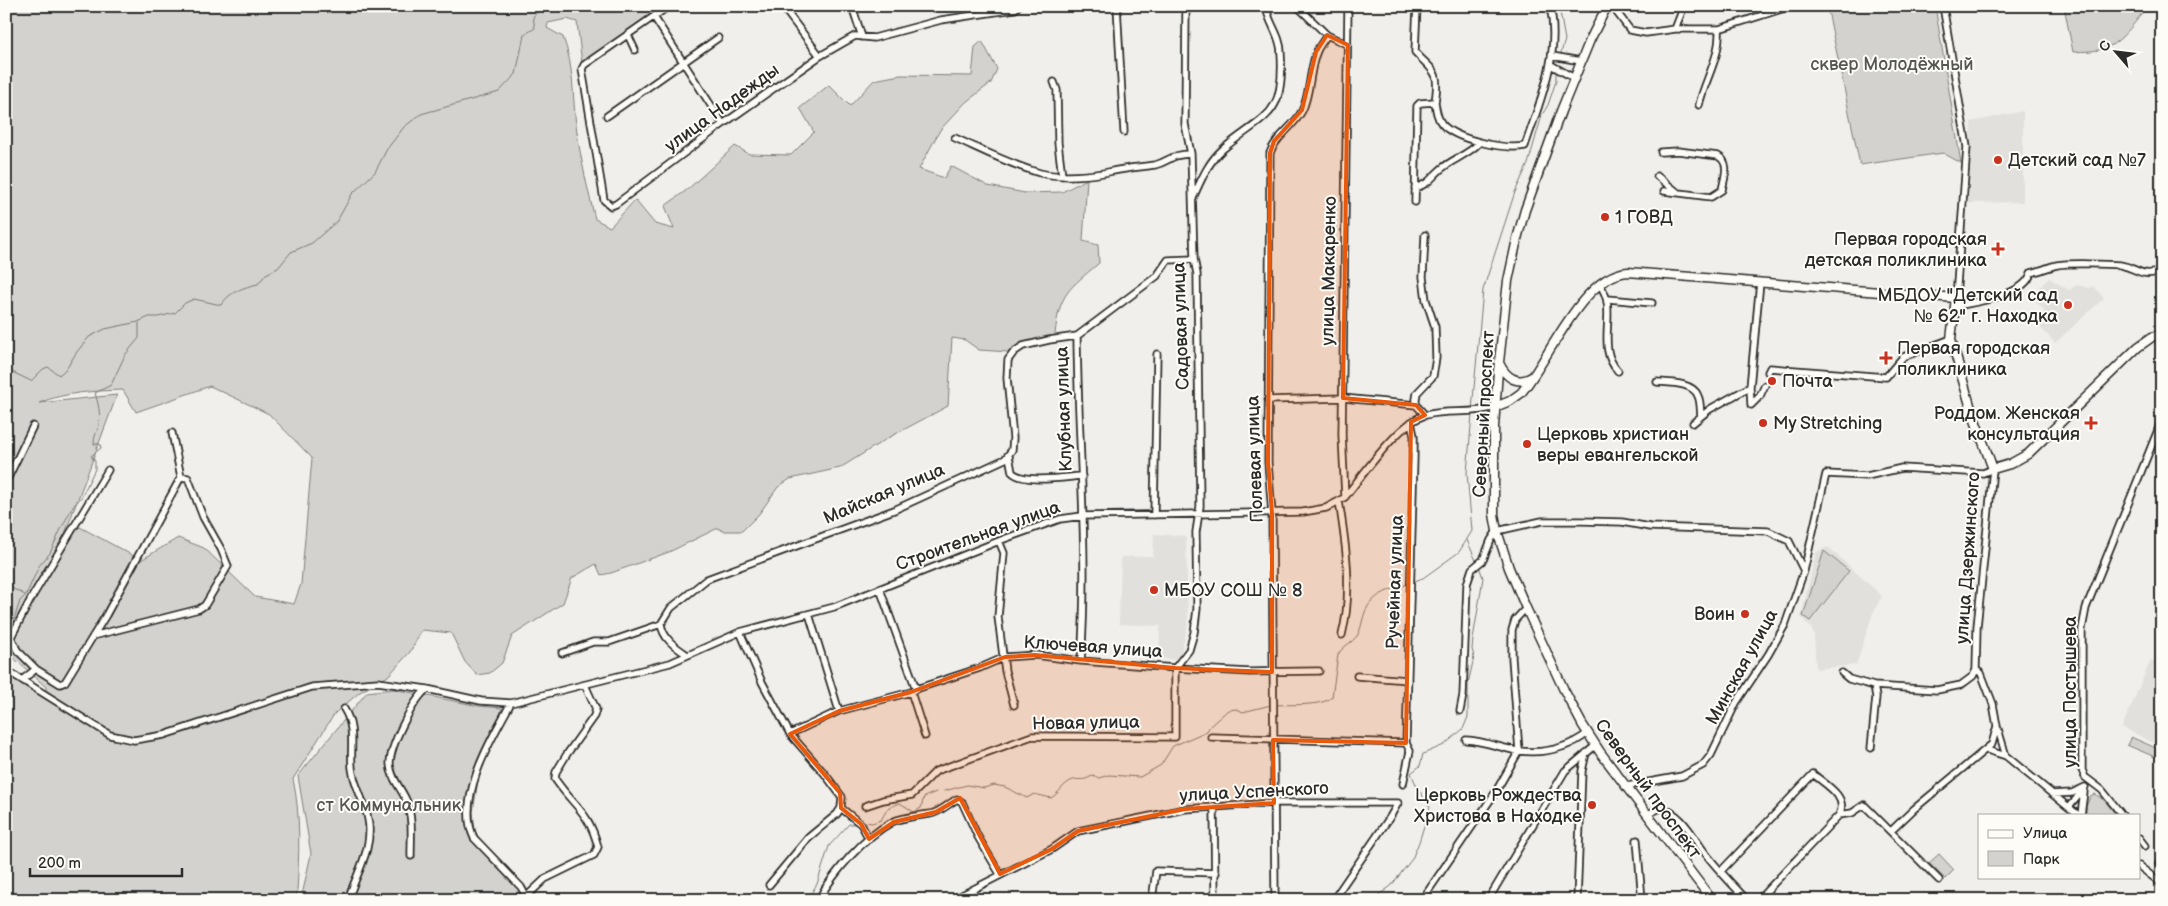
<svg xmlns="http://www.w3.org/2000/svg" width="2168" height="906" font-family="'Balsamiq Sans',sans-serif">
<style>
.built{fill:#e1e0dc}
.green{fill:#d3d2cf;stroke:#7f7e7d;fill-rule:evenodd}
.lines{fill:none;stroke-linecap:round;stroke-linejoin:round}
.stream{stroke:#777775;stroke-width:1}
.minor-casing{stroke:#2b2b2b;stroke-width:9}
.major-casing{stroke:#2b2b2b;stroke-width:11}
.minor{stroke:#fdfcf7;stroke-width:5.5}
.major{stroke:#fdfcf7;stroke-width:8}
.marked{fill:#e8590c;fill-opacity:0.2;stroke:#e8590c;stroke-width:4;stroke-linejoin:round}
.poi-dot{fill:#c8321e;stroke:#fdfcf7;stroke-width:2}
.labels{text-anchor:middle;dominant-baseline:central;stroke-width:4;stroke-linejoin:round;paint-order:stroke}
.park-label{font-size:18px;fill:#555554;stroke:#fdfcf7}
.street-label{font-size:18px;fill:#2b2b2b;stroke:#fdfcf7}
.poi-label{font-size:18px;fill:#2b2b2b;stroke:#fdfcf7;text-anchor:start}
</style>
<rect width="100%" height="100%" fill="#f0efeb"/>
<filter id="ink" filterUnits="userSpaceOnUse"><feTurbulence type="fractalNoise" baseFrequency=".02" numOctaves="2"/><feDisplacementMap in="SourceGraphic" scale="10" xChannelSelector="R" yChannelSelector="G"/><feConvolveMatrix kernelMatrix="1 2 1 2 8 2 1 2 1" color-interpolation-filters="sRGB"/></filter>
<g filter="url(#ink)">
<path class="built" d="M2023 111V202L1968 203 1971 122Z
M2049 278 2069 290 2077 285 2090 288 2093 286 2104 298 2055 343 2034 321 2045 311 2031 296Z
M1154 534 1186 536 1188 624 1179 660 1159 658 1160 626 1119 624 1121 557 1153 556Z
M1828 547 1882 596 1873 613 1856 665 1816 669 1814 635 1811 628 1801 617 1816 552Z
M2151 660 2162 665V747L2122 727Z"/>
<path class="green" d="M6 6H663L582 64 577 22 567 19 548 23 547 28 563 37C575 68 572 100 577 132 581 161 588 190 595 219L610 227 635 200 655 224 674 229 665 206 688 189 735 146 749 154 791 155 814 132 800 108 829 85 850 106 874 80 900 75 972 76 975 47 982 41 997 69 991 83 966 102 940 130 919 169 944 178 951 166 988 186 1025 193 1062 192 1087 179 1083 241 1098 245 1099 263C1069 289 1059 293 1055 335L1009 352 979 350 965 340 952 338 948 406 888 438 840 468 790 479 778 487 759 514 742 531H723L718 528 669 552 611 573 601 575 596 564 572 578 563 603 512 636 502 663 490 673 477 675 465 662 451 633 422 630 410 652 388 676 360 692 335 713 293 779C301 816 299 854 297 892L295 900H6V668L46 692V687L9 654 6 661ZM210 386 269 414 312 458 301 584 294 604 255 597 204 548 178 538 141 560 80 527 61 544 117 395 39 403C66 392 94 391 123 390L136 412Z
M1827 6H1935L1961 163 1943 153 1860 165Z
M2064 6H2147C2139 18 2122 41 2108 47 2098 52 2084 51 2073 52Z
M1824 551 1849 571 1810 621 1803 616Z
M393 689 479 706 502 708 492 744 478 780 473 812 475 831 481 842 528 893 530 900H301L311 854 298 776 367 692Z
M2131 737 2158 749 2155 757 2127 745Z
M2095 794 2105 801 2116 815H2086V807L2090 796Z
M1939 854 1954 870 1945 879 1929 863Z"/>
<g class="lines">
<path class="stream" d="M1559 6 1565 40 1560 56
M6 369 31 381 43 369 48 367 59 375 67 368 76 353 89 337 105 329 138 322 149 317H158L175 313 185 303 194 299 221 305C229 292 244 287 258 284L266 274 278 268 291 252 312 243 337 221 352 194 375 172 387 149 404 127 421 114 499 92 516 74 524 35 535 28 533 17 542 6
M1472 410 1483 290 1515 192 1528 164 1542 115 1548 105 1556 81V70
M1467 540 1477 563
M1412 582 1423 578 1459 552 1472 531 1467 473 1472 414
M6 585 25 595
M9 635 20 601 26 595 39 566 50 553 61 529 72 508 82 496 95 469V461L91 456 101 448 100 444H94C94 435 97 433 99 425 101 414 98 403 95 393L111 385 125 355 139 338V323
M6 645 9 639
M1275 705C1289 704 1322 707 1332 697L1338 655C1342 646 1352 643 1357 636 1362 628 1362 618 1366 610 1374 593 1393 589 1408 584
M944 791 967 785 984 788 994 785 1005 787 1027 798 1034 794 1051 798C1060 793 1062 784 1073 780 1080 778 1082 782 1092 776L1099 778 1109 775 1140 777 1161 765 1173 746 1207 731 1210 726 1228 710 1237 709 1243 712 1271 705
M6 803 11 812 12 831 6 836
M865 822 872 823 881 820 888 808 900 803 914 812 921 808 924 797 936 792
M807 900 817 884 829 846 849 824H856
M1372 900 1391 886 1412 859 1419 842 1430 807 1417 787 1411 773 1420 766 1423 754 1444 745 1463 729 1468 717V684L1474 657 1472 649 1473 639 1483 578 1479 566"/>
<g class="minor-casing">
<path id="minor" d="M669 6 584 65 582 69 604 200 611 206 616 204 723 124 820 56 855 36 874 38 941 20 1015 9 1018 6
M782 6 820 56
M852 6 862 37
M948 6H970
M1117 6 1124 132
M1297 6 1327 35 1348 45
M1612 6 1630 30 1646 33 1675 29H1719L1791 6
M1943 6 1967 147 1956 298
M654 17 723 124
M1675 29 1684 6
M628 35 635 50
M1552 56 1581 61
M1551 65 1574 78
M1054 82 1057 90 1058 143 1062 176
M1435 102C1436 110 1437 118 1442 124 1456 140 1505 150 1525 146 1540 101 1561 54 1550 6
M1699 105C1705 79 1721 56 1719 29
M607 116 718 38
M955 138C982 150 1011 165 1040 173 1060 178 1093 176 1113 171 1127 168 1141 167 1155 165 1170 161 1171 154 1191 154
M1661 152 1678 151 1718 156C1731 163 1724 178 1722 190L1711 197 1664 191
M1657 176 1677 192
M1415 188C1429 184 1430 179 1440 170 1452 159 1468 155 1479 143
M1193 198C1201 180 1208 162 1223 149 1265 114 1285 118 1281 53 1281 35 1268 23 1266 6
M1415 202 1417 106 1420 103 1435 102C1440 69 1434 73 1415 52L1417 6
M1760 282 1750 387 1751 405 1760 396 1765 385
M1599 284C1620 309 1594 346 1618 371
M1608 299 1652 303
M1956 306C1976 302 2025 296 2031 273 2040 271 2048 267 2057 265 2069 263 2108 264 2120 265 2139 268 2139 278 2162 271
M1077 336C1078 445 1089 553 1081 661
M1077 336 1157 276 1168 260 1194 259
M1768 372 1770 368 1886 377 1903 357 1951 339
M1657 382C1669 383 1693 382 1698 396 1701 402 1700 410 1701 416
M1268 400 1343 398 1416 405
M1425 415 1416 405V399L1417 393 1433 376 1436 358 1435 327 1426 300 1423 277 1425 235
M1693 423 1710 409 1750 387
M1009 456 1012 472C1023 484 1066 477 1082 476
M6 482 33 426
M1345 497 1342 435 1348 6
M1339 501C1346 545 1353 592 1342 635
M1154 515 1157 354
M999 541 1004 553 998 617 1005 671 1014 705
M880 589 916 689
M809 614 839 711
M740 632 762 682 790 734 825 774 842 797 841 808 837 814 809 837 769 885
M93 636 199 609 205 605 228 566 221 549 203 517 188 478 181 477
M562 653 593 642H609L661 624
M686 654C674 646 663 638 661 624L671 608 707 579 894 510 1005 459 1012 450 1013 438 1007 378 1008 360 1014 352 1023 346 1049 340 1077 336
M36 669 17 650 11 637 32 597 108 470
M6 670 110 735 134 740 164 735 312 687 378 682 427 689 481 701 511 703 670 663 740 632 834 607 1004 539 1060 519 1082 516 1303 512 1326 508 1339 501 1345 497C1363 475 1400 421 1426 415 1449 409 1471 415 1495 407
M1357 676 1408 680
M22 680 36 669 60 684 65 682 106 615 181 477 172 433
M911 692 925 736
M511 703C492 737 455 799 474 838L521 887 528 900
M344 709C356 728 350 747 352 768 354 786 365 802 368 819 374 848 356 874 348 900
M1460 711 1463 695 1467 584 1472 569 1483 560 1491 540 1497 531 1542 521H1581L1622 522 1650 527 1768 531 1789 541 1804 571
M1998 729 2006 756
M790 734 839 711 911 692 916 689 980 668 1005 657 1035 655 1081 661 1175 668 1250 672 1319 671
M1211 737 1406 743
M1466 740C1484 741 1501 748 1519 751 1544 754 1568 748 1588 733
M1406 743 1414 457V436L1411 422
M1871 748 1876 697 1874 686
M1987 750 2006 756 2078 815
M1403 784 1410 751 1406 743
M1627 786 1682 776 1703 765 1711 755 1736 703 1768 655 1785 625 1804 571 1826 474 1867 476 1902 468 1983 473 1993 469 1977 627 1976 670 1973 676 1961 685 1937 690 1874 686 1849 679 1842 673
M2052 794 2072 793 2085 787
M865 806 883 800 912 795 936 771 1032 736 1175 737V668L1189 650 1194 633 1197 609 1196 532 1200 506 1197 274 1194 259 1191 154 1185 124 1186 6
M1214 806 1215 900
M2069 807 2084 789
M841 808 861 824 869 839
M1648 814 1660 808C1681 812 1692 835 1703 850 1716 868 1732 884 1747 900
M2081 815 2084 792
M2122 815 2102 790 2085 777 2082 770V629L2086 608 2162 420
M1891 831 1914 809 1992 744 1997 726 1993 704 1981 673 1976 670
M2139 838 2145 846
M1637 840 1642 900
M411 856C411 838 413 819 407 802 402 789 391 779 390 764 390 746 413 700 427 689
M2162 861 2159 864 2162 868
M2139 866 2162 884
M1721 871 1813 774C1826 785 1849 797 1839 815
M527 896 545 879 594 855 598 847C589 811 574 807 555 779L556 772 567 754 594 716 596 709 585 685
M818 900C835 871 863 838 892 822 903 817 918 816 930 814 939 813 948 804 957 799L962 802 978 837 1000 874
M952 900 1052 849 1078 831 1185 809 1274 803H1398L1390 817 1333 900
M1152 900 1156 871 1216 873
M1275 900 1272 514 1268 462 1270 153C1276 136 1293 128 1302 111 1311 93 1309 69 1317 51 1319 46 1324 40 1327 35
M1422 900 1495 793 1519 751 1512 658V630L1515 620 1526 608
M1488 900 1565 771 1595 746
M1577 900 1582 771 1586 753
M1758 900 1839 815 1852 813 1864 805 1939 880"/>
</g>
<g class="major-casing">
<path id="major" d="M1607 6 1590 40 1561 111 1525 210 1517 239 1508 281 1498 371 1494 427V514L1497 531 1509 568 1526 608 1564 690 1582 724 1600 752 1712 900
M1499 363C1506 378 1518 386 1533 376
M1495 407 1510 401 1521 393C1549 360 1582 275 1628 272L1956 298 1951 339 1972 412 1993 469 2010 464 2028 454 2138 347 2152 337 2162 334"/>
</g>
<use href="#minor" class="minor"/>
<use href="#major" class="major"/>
</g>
</g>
<path class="marked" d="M1327 35 1348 45 1343 398 1416 405 1425 415 1411 422 1406 743 1273 740 1274 803 1185 809 1078 831 1052 849 1000 874 960 798 936 812 894 822 869 839 861 824 841 808 840 793 790 734 839 711 911 692 1005 657 1035 655 1175 668 1272 672V514L1268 462 1270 153 1274 141 1302 110 1316 52Z"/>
<g class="poi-dot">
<circle cx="1998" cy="160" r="5"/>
<circle cx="1605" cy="217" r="5"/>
<path d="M1995.5 241.5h5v5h5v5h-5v5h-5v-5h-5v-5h5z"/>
<circle cx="2068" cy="305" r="5"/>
<path d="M1883.5 350.5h5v5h5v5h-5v5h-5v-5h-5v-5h5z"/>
<circle cx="1772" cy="381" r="5"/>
<circle cx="1763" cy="423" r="5"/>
<path d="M2088.5 415.5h5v5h5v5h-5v5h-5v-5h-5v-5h5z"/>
<circle cx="1527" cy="444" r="5"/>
<circle cx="1154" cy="590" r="5"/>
<circle cx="1745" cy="614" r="5"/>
<circle cx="1592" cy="805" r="5"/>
</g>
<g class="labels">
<g class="park-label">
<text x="1892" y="64">сквер Молодёжный</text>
<text x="389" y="805">ст Коммунальник</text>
</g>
<g class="street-label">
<text transform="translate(722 108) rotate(-36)">улица Надежды</text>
<text transform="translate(1329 271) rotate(-89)">улица Макаренко</text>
<text transform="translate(1181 326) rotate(-92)">Садовая улица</text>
<text transform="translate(1064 409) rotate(-92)">Клубная улица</text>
<text transform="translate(1484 414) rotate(-87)">Северный проспект</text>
<text transform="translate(1255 459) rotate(-92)">Полевая улица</text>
<text transform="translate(884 494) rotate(-23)">Майская улица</text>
<text transform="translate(978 536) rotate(-20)">Строительная улица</text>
<text transform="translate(1968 558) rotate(-86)">улица Дзержинского</text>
<text transform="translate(1395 582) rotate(-88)">Ручейная улица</text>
<text transform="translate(1093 647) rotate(4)">Ключевая улица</text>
<text transform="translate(1742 667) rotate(-61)">Минская улица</text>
<text transform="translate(2070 692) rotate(-90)">улица Постышева</text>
<text transform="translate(1086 723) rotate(-1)">Новая улица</text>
<text transform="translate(1648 789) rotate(54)">Северный проспект</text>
<text transform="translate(1254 792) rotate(-3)">улица Успенского</text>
</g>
<g class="poi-label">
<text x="2008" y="160">Детский сад №7</text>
<text x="1615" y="217">1 ГОВД</text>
<text x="1987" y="239" text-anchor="end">Первая городская<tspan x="1987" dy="21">детская поликлиника</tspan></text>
<text x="2058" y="295" text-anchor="end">МБДОУ "Детский сад<tspan x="2058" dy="21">№ 62" г. Находка</tspan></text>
<text x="1897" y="348">Первая городская<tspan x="1897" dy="21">поликлиника</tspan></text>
<text x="1782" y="381">Почта</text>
<text x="2080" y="413" text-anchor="end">Роддом. Женская<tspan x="2080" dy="21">консультация</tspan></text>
<text x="1773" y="423">My Stretching</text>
<text x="1537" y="434">Церковь христиан<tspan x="1537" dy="21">веры евангельской</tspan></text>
<text x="1164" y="590">МБОУ СОШ № 8</text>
<text x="1735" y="614" text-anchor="end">Воин</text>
<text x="1582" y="795" text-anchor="end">Церковь Рождества<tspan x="1582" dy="21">Христова в Находке</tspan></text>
</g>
</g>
<rect width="2168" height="906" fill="none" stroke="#fdfcf7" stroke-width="25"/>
<rect x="12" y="12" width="2143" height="881" fill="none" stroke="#2b2b2b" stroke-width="2" filter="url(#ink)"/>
<rect x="1978" y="814" width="162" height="65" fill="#fdfcf7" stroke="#a9a8a5"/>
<rect x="1988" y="830" width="25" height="8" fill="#fdfcf7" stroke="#a9a8a5"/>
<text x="2023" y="838" font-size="15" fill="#2b2b2b">Улица</text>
<rect x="1988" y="851" width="25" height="15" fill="#d3d2cf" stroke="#a9a8a5"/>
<text x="2023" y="864" font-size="15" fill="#2b2b2b">Парк</text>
<g transform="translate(2116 52) rotate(298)" stroke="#fdfcf7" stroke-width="4" paint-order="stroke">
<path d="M0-4L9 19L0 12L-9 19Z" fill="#2b2b2b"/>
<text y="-8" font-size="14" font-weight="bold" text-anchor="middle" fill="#2b2b2b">С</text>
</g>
<path d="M30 868v8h152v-8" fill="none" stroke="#2b2b2b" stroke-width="2.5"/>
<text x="38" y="868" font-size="15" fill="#2b2b2b" stroke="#fdfcf7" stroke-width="4" paint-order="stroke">200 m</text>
</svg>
